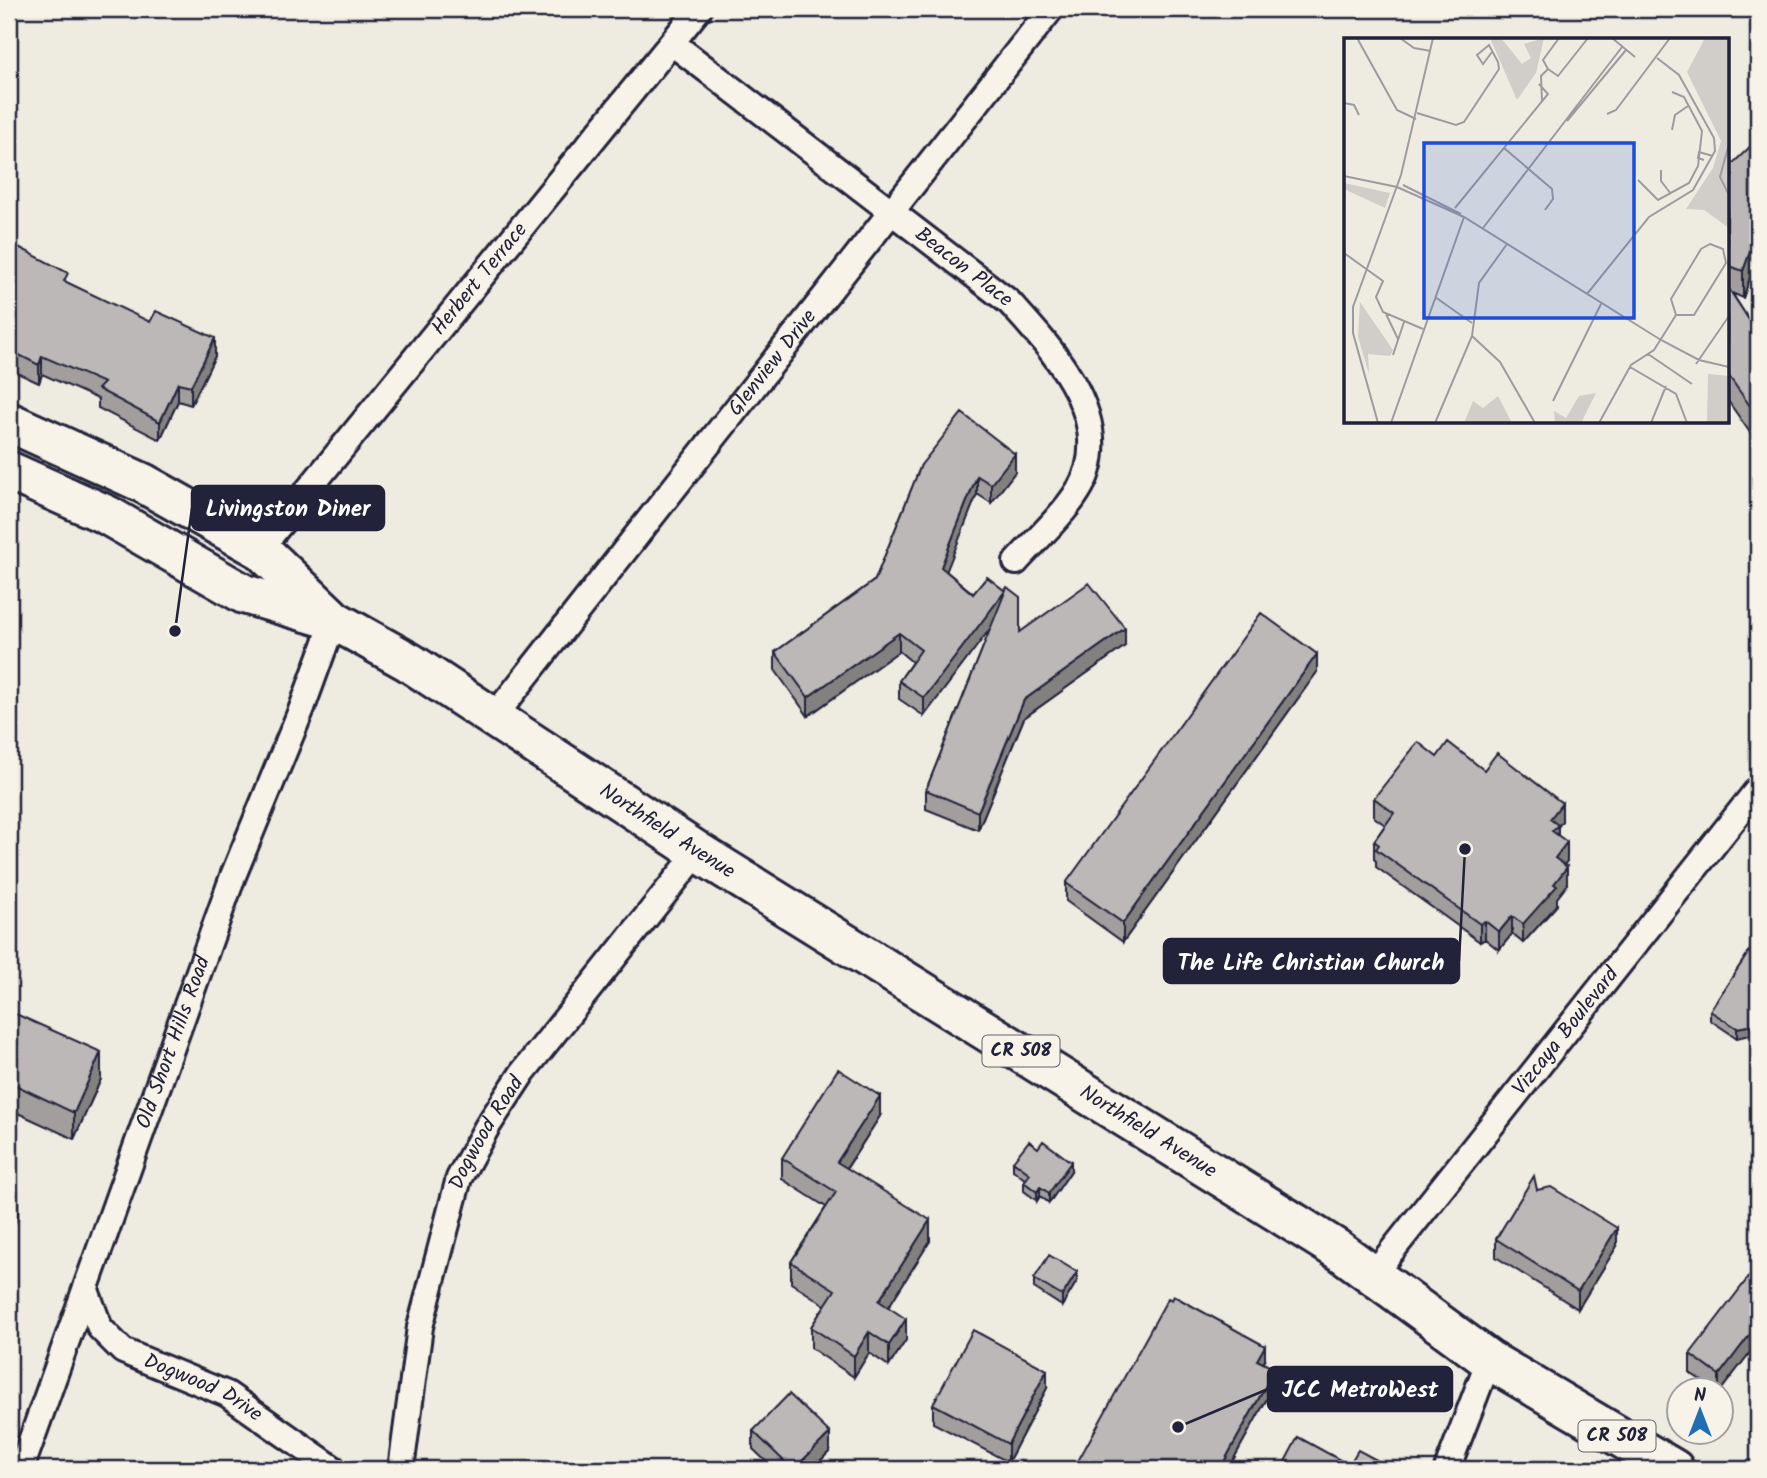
<svg xmlns="http://www.w3.org/2000/svg" width="1767" height="1478" font-family="Kalam,sans-serif">
<style>
.lines{fill:none;stroke-linecap:round;stroke-linejoin:round}
.street-casing{stroke:#22223b;stroke-width:30}
.primary-casing{stroke:#22223b;stroke-width:44}
.street{stroke:#f7f3e8;stroke-width:24}
.primary{stroke:#f7f3e8;stroke-width:38}
.wall{fill:#a19e9d;stroke:#22223b;stroke-width:2}
.shaded-wall{fill:#838180;stroke:#22223b;stroke-width:2}
.building{fill:#bbb8b7;stroke:#22223b;stroke-width:2}
.labels{text-anchor:middle;dominant-baseline:central;stroke-width:5;stroke-linejoin:round;paint-order:stroke}
.shield{fill:#f7f3e8;stroke:#62616f;stroke-width:2}
.shield-label{font-size:19px;font-weight:bold;fill:#22223b}
.street-label{font-size:21px;fill:#22223b;stroke:#f7f3e8}
.inset-road{fill:none;stroke:#9c9b9f;stroke-width:2}
.view{fill:#1d4ed8;fill-opacity:0.15;stroke:#1d4ed8;stroke-width:3.5}
.inset-edge{fill:none;stroke:#22223b;stroke-width:3.5}
.leader{fill:none;stroke:#22223b;stroke-width:2.5}
.callout-dot{fill:#22223b;stroke:#f7f3e8;stroke-width:2.5}
.callout{fill:#22223b;stroke:#22223b;stroke-width:2.5}
.callout-label{font-size:23px;text-anchor:middle;font-weight:bold;fill:#fff}
</style>
<rect width="100%" height="100%" fill="#eeebe1"/>
<filter id="ink" filterUnits="userSpaceOnUse"><feTurbulence type="fractalNoise" baseFrequency=".0143" numOctaves="2"/><feDisplacementMap in="SourceGraphic" scale="14" xChannelSelector="R" yChannelSelector="G"/><feConvolveMatrix kernelMatrix="1 2 1 2 8 2 1 2 1" color-interpolation-filters="sRGB"/></filter>
<g filter="url(#ink)">
<g class="lines">
<g class="street-casing">
<g id="street">
<path id="s1" d="M672 43 1009 302C1047 344 1106 406 1088 469 1080 501 1038 537 1016 562"/>
<path id="s2" d="M260 549 699 9"/>
<path id="s3" d="M493 718 1051 9"/>
<path id="s4" d="M1372 1276 1758 789"/>
<path id="s5" d="M87 1293 100 1328 123 1351 227 1394 334 1469"/>
<path id="s6" d="M21 1469 233 876 302 708 334 620"/>
<path id="s7" d="M401 1469 420 1327 459 1178 487 1127 523 1072 698 852"/>
<path d="M1447 1469 1489 1360"/>
</g>
</g>
<g class="primary-casing">
<g id="primary">
<path d="M9 422 143 483 260 549 330 616"/>
<path id="s8" d="M9 471 107 515 244 594 334 620 409 662 698 852 1340 1251 1489 1360 1674 1469"/>
</g>
</g>
<use href="#street" class="street"/>
<use href="#primary" class="primary"/>
</g>
<path class="wall" d="M1758 146 1752 272 1743 298 1732 293 1749 320 1758 318V444L1728 401 1727 402V169Z
M9 242 68 283 215 356 191 405 178 401 160 440 98 408V399L42 374 39 383 9 369Z
M921 465 1015 472 991 503 977 494 946 571 1020 632 1125 646 1024 718 978 830 926 809V790L991 627 924 716 899 699V681L912 662 899 651 808 716 775 670V652L875 580Z
M1317 672 1123 942 1066 901V883Z
M1437 757 1484 770 1562 821 1558 827V835L1567 861 1564 865 1567 885 1557 898V905L1523 943 1512 934 1499 950 1485 939 1480 942 1376 867V861L1374 859V841L1385 825 1374 817V798Z
M1758 938 1737 1038 1710 1020V1011Z
M9 1011 101 1079 74 1139 9 1109Z
M880 1116 847 1168 930 1241 888 1307 906 1340 889 1366 869 1353 854 1377 811 1348V1327L825 1305 791 1283V1262L826 1207 782 1179V1158Z
M1013 1161 1071 1171 1049 1203 1040 1196 1037 1201 1024 1191V1182L1026 1180 1013 1170Z
M1496 1239 1617 1246 1578 1309 1496 1257Z
M1034 1279 1077 1281 1062 1306 1034 1288Z
M1758 1342 1721 1390H1716L1690 1373V1354Z
M1265 1360 1264 1363 1275 1384 1228 1469H1078V1461Z
M1047 1388 1008 1462 933 1423V1404Z
M753 1431 830 1451 812 1469H774L753 1449Z"/>
<path class="shaded-wall" d="M1758 240V266L1752 272 1743 298V271L1752 246Z
M215 338V356L191 405V386Z
M42 356V374L39 383V365Z
M1728 375V401L1727 402V376Z
M178 383V401L160 440V422Z
M1015 454V472L991 503V484Z
M977 476V494L941 585V567Z
M1005 591V609L924 716V698Z
M1125 628V646L1024 718 978 830V812L1024 700Z
M899 633V651L808 716V697Z
M1317 654V672L1123 942V923Z
M1562 803V821L1558 827V843L1552 849 1550 819Z
M1567 842V861L1555 876V858Z
M1567 867V885L1557 898V905L1523 943V924Z
M1512 916V934L1499 950V932Z
M1485 921V939L1480 942V924Z
M1758 1024V1033L1737 1038V1028Z
M101 1052V1079L74 1139V1113Z
M880 1096V1116L837 1183V1162Z
M1071 1162V1171L1049 1203V1193Z
M1040 1187V1196L1037 1201V1192Z
M18 1191V1217L9 1237V1211Z
M930 1220V1241L879 1322V1301Z
M1617 1228V1246L1578 1309V1291Z
M1077 1272V1281L1062 1306V1296Z
M906 1319V1340L889 1366V1345Z
M1758 1324V1342L1721 1390H1719V1375Z
M869 1332V1353L854 1377V1356Z
M1265 1346V1360L1257 1374V1360Z
M1275 1369V1384L1228 1469H1220Z
M1047 1370V1388L1008 1462V1444Z
M830 1433V1451L812 1469H794Z"/>
<path class="building" d="M1755 142 1758 146V240L1752 246 1743 271 1727 265V181L1733 175 1727 169Z
M9 242 68 273 64 281 150 322 156 311 215 338 191 386 178 383 160 422 98 389 104 383 42 356 39 365 9 350Z
M1727 286 1749 320 1757 315 1758 318V417L1728 375 1727 376Z
M962 413 1015 454 991 484 977 476 941 567 973 594 987 577 1005 591 924 698 899 681 921 650 899 633 808 697 775 652 875 580 921 465Z
M1089 583 1125 628 1024 700 978 812 926 790 1007 587 1020 597V632Z
M1261 613 1317 654 1123 923 1066 883Z
M1418 742 1437 757 1448 742 1484 770 1497 753 1562 803 1550 819 1558 825 1552 831 1567 842 1555 858 1567 867 1554 884 1557 886 1523 924 1512 916 1499 932 1485 921 1480 924 1376 849 1379 845 1374 841 1394 813 1374 798Z
M1758 938V1024L1737 1028 1710 1011Z
M9 1011 101 1052 74 1113 9 1082Z
M838 1069 880 1096 837 1162 930 1220 879 1301 906 1319 889 1345 869 1332 854 1356 811 1327 835 1290 791 1262 836 1192 782 1158Z
M1029 1141 1038 1148 1043 1141 1071 1162 1049 1193 1040 1187 1037 1192 1024 1182 1030 1174 1013 1161Z
M1534 1176 1537 1190 1551 1187 1617 1228 1578 1291 1496 1239Z
M9 1187 18 1191 9 1211Z
M1049 1255 1077 1272 1062 1296 1034 1279Z
M1758 1265V1324L1719 1375 1690 1354Z
M1174 1296 1265 1346 1257 1360 1275 1369 1220 1469H1094L1078 1461 1168 1298 1172 1300Z
M973 1330 1047 1370 1008 1444 933 1404Z
M789 1394 830 1433 794 1469H792L753 1431Z
M1298 1437 1349 1465 1358 1450 1384 1464 1381 1469H1281Z"/>
</g>
<g class="labels">
<g class="shield">
<rect x="982.5" y="1035.5" width="77" height="31" rx="5"/>
<rect x="1578.5" y="1420.5" width="77" height="31" rx="5"/>
</g>
<g class="shield-label">
<text x="1021" y="1051">CR 508</text>
<text x="1617" y="1436">CR 508</text>
</g>
<g class="street-label">
<text stroke="none"><textPath href="#s1" startOffset="368">Beacon Place</textPath></text>
<text stroke="none"><textPath href="#s2" startOffset="348">Herbert Terrace</textPath></text>
<text stroke="none"><textPath href="#s3" startOffset="452">Glenview Drive</textPath></text>
<text stroke="none"><textPath href="#s8" startOffset="754">Northfield Avenue</textPath></text>
<text stroke="none"><textPath href="#s4" startOffset="312">Vizcaya Boulevard</textPath></text>
<text stroke="none"><textPath href="#s6" startOffset="453">Old Short Hills Road</textPath></text>
<text stroke="none"><textPath href="#s8" startOffset="1321">Northfield Avenue</textPath></text>
<text stroke="none"><textPath href="#s7" startOffset="350">Dogwood Road</textPath></text>
<text stroke="none"><textPath href="#s5" startOffset="158">Dogwood Drive</textPath></text>
</g>
</g>
<g transform="translate(1344 38)">
<rect width="385" height="385" fill="#eeebe1"/>
<path d="M146 0H157L178 26 187 20 180 6 200 0 192 35 173 62ZM361 0H385V190L360 172 342 171 369 130 377 103 343 34ZM0 145 46 155 41 170 0 151ZM16 264 49 312 46 318 24 316 25 336 14 299ZM364 336 385 338V385H363ZM252 355 237 385H211L210 373 222 380 235 358ZM154 358 168 385H120L129 363 139 370Z" fill="#d1cdc9"/>
<path class="inset-road" d="M13 0 53 72 72 81M56 0 70 10 87 13M268 0 291 19M204 31 199 22 215 0M198 63 197 38 204 31 214 38 244 0M0 65 10 67 15 77M73 75 112 87 120 84 155 31 154 24 145 7 133 17 139 26 148 14M263 76 272 72 326 0M223 83 282 12M328 92 331 77 344 68M385 106 376 139 385 157M160 110 208 151 209 161 201 172M360 122 354 120 355 114 369 118M317 132V143L327 156M0 138 53 149 120 179 317 302 355 322 385 329M294 142 314 162 345 145 354 128 358 93 340 59 328 54M59 147 117 176M111 170 204 56 195 46M139 190 278 9M366 206 379 211 382 225 350 277H332L327 261 357 211ZM0 215 39 243 32 259 39 274 79 291M243 256 305 179 349 152 371 113 370 100 335 37 313 20M91 259 128 285M42 276 54 301M128 298 156 324 191 385M304 316 348 346M49 317 60 284M352 326 385 278M286 329 332 356 343 385M209 363 257 266M34 385 9 295V269L57 137 89 0M47 385 120 179M91 385 128 298 135 245 163 206M255 385 287 327 310 312 332 277M307 385 322 348"/>
<path class="view" d="M80 105H290V280H80Z"/>
<rect width="385" height="385" class="inset-edge"/>
</g>
<path class="leader" d="M175 631L192 508M1465 849L1459 961M1178 1427L1268 1389"/>
<g class="callout-dot">
<circle cx="175" cy="631" r="7"/>
<circle cx="1465" cy="849" r="7"/>
<circle cx="1178" cy="1427" r="7"/>
</g>
<g class="callout">
<rect x="192" y="486" width="192" height="44" rx="7"/>
<rect x="1164" y="939" width="295" height="44" rx="7"/>
<rect x="1268" y="1367" width="184" height="44" rx="7"/>
</g>
<g class="callout-label">
<text x="288" y="516">Livingston Diner</text>
<text x="1311" y="970">The Life Christian Church</text>
<text x="1360" y="1397">JCC MetroWest</text>
</g>
<rect width="1767" height="1478" fill="none" stroke="#f7f3e8" stroke-width="35"/>
<rect x="18" y="18" width="1732" height="1443" fill="none" stroke="#22223b" stroke-width="2.5" filter="url(#ink)"/>
<g transform="translate(1700 1411)"><circle r="33" fill="#f7f3e8" stroke="#a29fa3" stroke-width="2"/>
<path d="M0-5L12 26L0 18L-12 26Z" fill="#1f6fb2"/>
<text y="-10" font-size="19" font-weight="bold" text-anchor="middle" fill="#22223b">N</text>
</g>
</svg>
